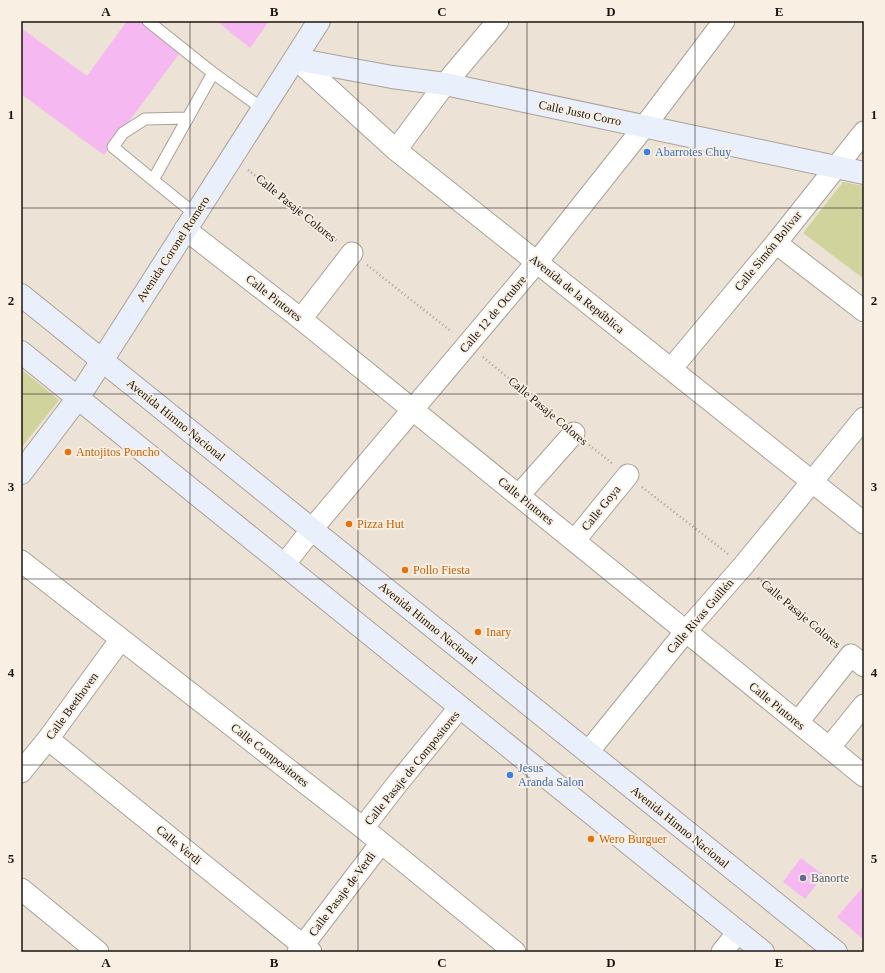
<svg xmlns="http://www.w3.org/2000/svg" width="885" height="973" font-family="Georgia,serif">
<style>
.green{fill:#d1d39d}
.building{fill:#f5b8f1}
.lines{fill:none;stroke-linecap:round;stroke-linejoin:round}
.lane-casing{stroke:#aba297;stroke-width:13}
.street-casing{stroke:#aba297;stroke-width:23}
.secondary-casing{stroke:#aba297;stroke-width:24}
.path{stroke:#a8a096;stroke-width:2.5;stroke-dasharray:1 3;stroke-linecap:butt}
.lane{stroke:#fff;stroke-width:11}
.street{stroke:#fff;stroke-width:21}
.secondary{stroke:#eaeffc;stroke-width:22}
.grid{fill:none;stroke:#181410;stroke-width:1;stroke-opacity:0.55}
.shop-dot{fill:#3f7fe0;stroke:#f9efe3;stroke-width:1.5}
.food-dot{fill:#e8710a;stroke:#f9efe3;stroke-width:1.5}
.service-dot{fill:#5c6f8a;stroke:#f9efe3;stroke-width:1.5}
.labels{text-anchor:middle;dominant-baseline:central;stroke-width:3.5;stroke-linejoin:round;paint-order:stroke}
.street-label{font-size:12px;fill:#181410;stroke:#f9efe3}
.shop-label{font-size:12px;fill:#366cbe;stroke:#f9efe3;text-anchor:start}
.food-label{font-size:12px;fill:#c56008;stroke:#f9efe3;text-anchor:start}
.service-label{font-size:12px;fill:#4e5e75;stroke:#f9efe3;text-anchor:start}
.neatline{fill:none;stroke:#181410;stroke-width:1.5}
.grid-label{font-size:13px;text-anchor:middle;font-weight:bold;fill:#181410}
</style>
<rect width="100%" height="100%" fill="#ece2d6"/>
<path class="green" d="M843 182 864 186V279L803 233Z
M21 369 59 400 21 448Z"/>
<path class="building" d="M127 21H143L182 50 104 155 21 94V28L87 76Z
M220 21H269L250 48 219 23Z
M801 858 824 875 805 899 783 882Z
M864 886V940L837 917Z"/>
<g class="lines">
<g class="lane-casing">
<path id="lane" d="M148 21 213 73 153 180 195 214
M213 73 263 109
M153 180 113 147 123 133 145 119 188 118"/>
</g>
<g class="street-casing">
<path id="street" d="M295 59 307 69 396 150 864 523
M396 150 445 84 498 21
M185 229 301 319 864 776
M776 243 864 311
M301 319 352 253
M671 369 776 243 864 132
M519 495 574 433
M575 540 628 475
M21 561 363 828 515 952
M284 565 312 529 537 262 644 127 724 21
M798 722 851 655 864 666
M48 739 311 952
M829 748 864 705
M588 752 686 631 743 566 864 418
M21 772 48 739 121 639
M363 828 397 784 460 707
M21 889 98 952
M298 952 381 843
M722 952 738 932"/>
</g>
<g class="secondary-casing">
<path id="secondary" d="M295 59 392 77 445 84 864 173
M21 295 836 952
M21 352 763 952
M21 473 78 398 319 21"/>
</g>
<path class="path" d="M248 170 338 242
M367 265 452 332
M483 357 559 420
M589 445 613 464
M642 487 728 554
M758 578 836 643"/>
<use href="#lane" class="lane"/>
<use href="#street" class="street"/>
<use href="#secondary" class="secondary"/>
</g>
<path class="grid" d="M190 21V952M358 21V952M527 21V952M695 21V952M21 208H864M21 394H864M21 579H864M21 765H864"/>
<g class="shop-dot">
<circle cx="647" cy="152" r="4"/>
<circle cx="510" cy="775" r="4"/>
</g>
<g class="food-dot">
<circle cx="68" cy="452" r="4"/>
<circle cx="349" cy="524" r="4"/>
<circle cx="405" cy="570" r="4"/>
<circle cx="478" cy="632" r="4"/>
<circle cx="591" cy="839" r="4"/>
</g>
<circle class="service-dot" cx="803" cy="878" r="4"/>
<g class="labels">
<g class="street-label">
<text transform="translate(580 113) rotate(12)">Calle Justo Corro</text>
<text transform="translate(296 208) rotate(39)">Calle Pasaje Colores</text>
<text transform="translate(173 249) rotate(-57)">Avenida Coronel Romero</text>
<text transform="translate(768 251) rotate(-51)">Calle Simón Bolívar</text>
<text transform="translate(577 294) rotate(39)">Avenida de la República</text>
<text transform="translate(274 298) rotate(38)">Calle Pintores</text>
<text transform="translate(493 314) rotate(-50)">Calle 12 de Octubre</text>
<text transform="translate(548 411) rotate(40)">Calle Pasaje Colores</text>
<text transform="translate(176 420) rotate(39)">Avenida Himno Nacional</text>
<text transform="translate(526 501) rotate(39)">Calle Pintores</text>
<text transform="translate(601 508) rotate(-51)">Calle Goya</text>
<text transform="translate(801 614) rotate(40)">Calle Pasaje Colores</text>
<text transform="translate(700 616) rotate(-49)">Calle Rivas Guillén</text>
<text transform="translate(428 623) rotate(39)">Avenida Himno Nacional</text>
<text transform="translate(72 706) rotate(-54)">Calle Beethoven</text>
<text transform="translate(777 706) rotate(39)">Calle Pintores</text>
<text transform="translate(270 755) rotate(38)">Calle Compositores</text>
<text transform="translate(412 768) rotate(-51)">Calle Pasaje de Compositores</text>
<text transform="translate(680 827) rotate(39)">Avenida Himno Nacional</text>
<text transform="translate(179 845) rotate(39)">Calle Verdi</text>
<text transform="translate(342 894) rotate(-53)">Calle Pasaje de Verdi</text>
</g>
<g class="shop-label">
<text x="655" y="152">Abarrotes Chuy</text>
<text x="518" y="768">Jesus<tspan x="518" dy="14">Aranda Salon</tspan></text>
</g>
<g class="food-label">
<text x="76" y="452">Antojitos Poncho</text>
<text x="357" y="524">Pizza Hut</text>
<text x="413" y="570">Pollo Fiesta</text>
<text x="486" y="632">Inary</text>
<text x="599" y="839">Wero Burguer</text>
</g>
<g class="service-label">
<text x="811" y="878">Banorte</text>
</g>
</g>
<rect width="885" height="973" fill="none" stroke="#f9efe3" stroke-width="44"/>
<rect x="22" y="22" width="841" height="929" class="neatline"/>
<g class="grid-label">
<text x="106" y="16">A</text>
<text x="274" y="16">B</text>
<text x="442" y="16">C</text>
<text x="611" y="16">D</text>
<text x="779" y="16">E</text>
<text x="11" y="119">1</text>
<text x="874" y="119">1</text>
<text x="11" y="305">2</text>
<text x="874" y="305">2</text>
<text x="11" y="491">3</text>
<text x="874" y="491">3</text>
<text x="11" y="677">4</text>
<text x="874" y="677">4</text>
<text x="11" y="863">5</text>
<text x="874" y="863">5</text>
<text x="106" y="967">A</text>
<text x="274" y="967">B</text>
<text x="442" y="967">C</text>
<text x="611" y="967">D</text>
<text x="779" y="967">E</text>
</g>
</svg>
